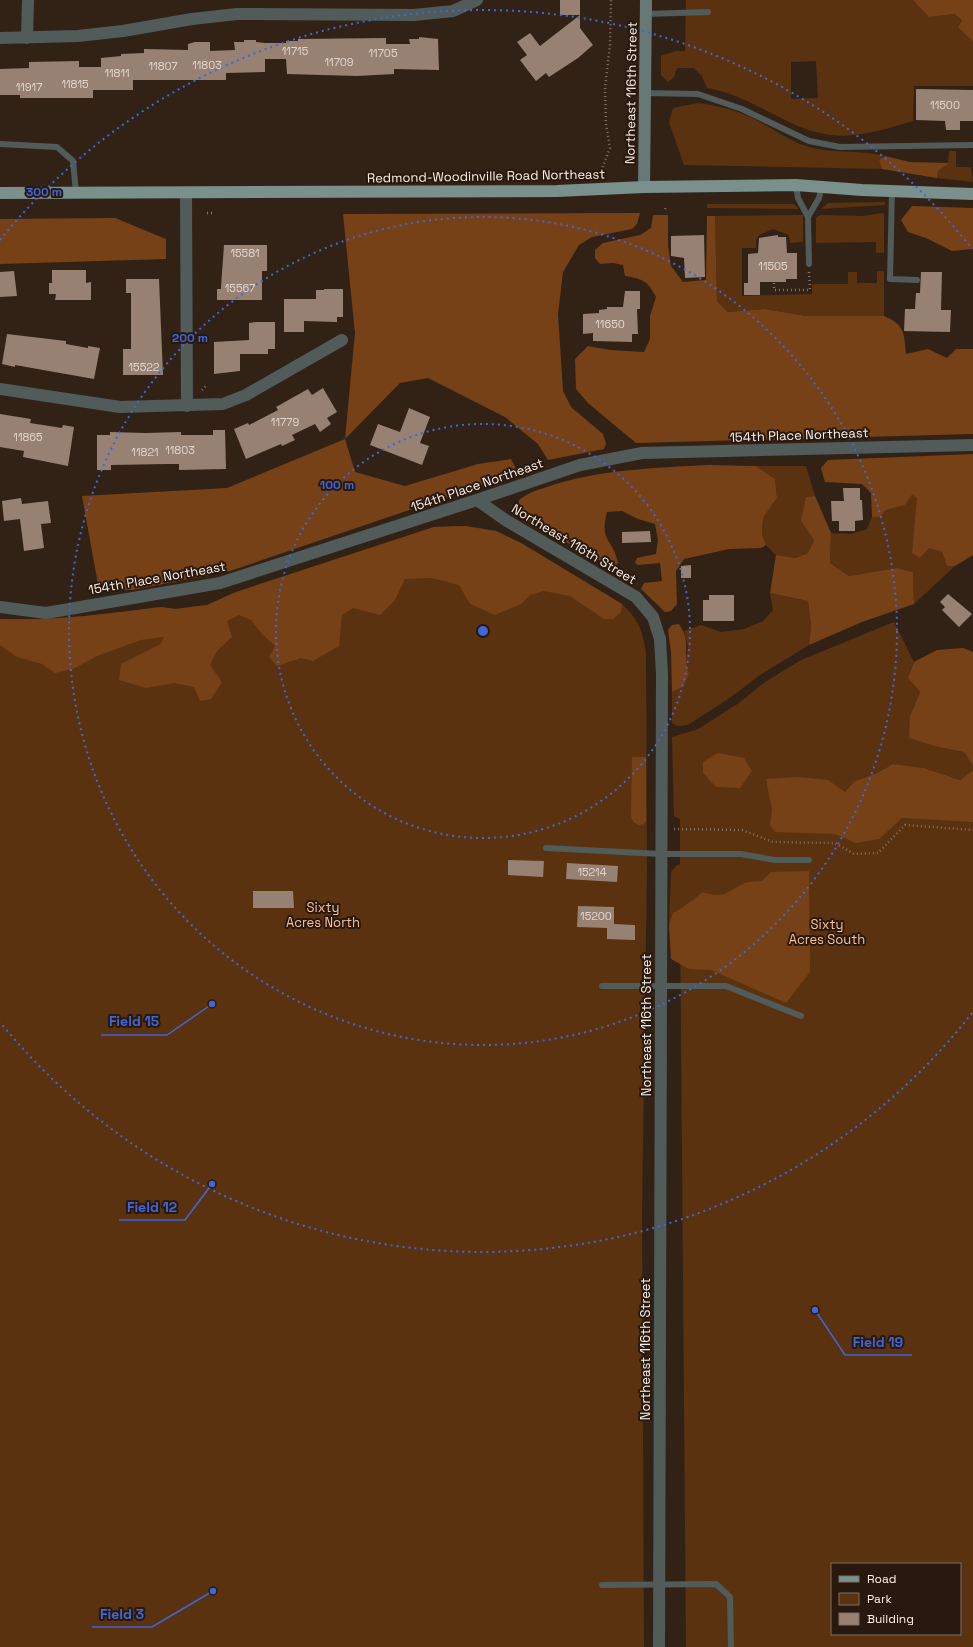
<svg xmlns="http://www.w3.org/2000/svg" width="973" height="1647" font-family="'Space Grotesk',sans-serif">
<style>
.green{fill:#5b320f;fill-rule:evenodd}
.forest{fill:#764116}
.building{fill:#968173}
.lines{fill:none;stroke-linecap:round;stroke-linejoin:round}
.path{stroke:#817268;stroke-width:2.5;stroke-dasharray:1 3;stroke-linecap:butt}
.lane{stroke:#505b5a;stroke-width:6}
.street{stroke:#505b5a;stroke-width:12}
.secondary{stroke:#677976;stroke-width:12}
.primary{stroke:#79908c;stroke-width:12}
.ring{fill:none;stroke:#3f66db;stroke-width:2;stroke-dasharray:2 4}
.labels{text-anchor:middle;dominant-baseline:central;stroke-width:4;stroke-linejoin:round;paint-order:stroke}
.number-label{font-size:11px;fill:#e3d5cc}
.street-label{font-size:13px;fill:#fdf1e9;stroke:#28180d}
.park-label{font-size:13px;fill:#fcc299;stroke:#28180d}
.centre{fill:#3f66db;stroke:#28180d;stroke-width:2}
.ring-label{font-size:12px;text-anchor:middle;font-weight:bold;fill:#3f66db;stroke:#28180d;stroke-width:4;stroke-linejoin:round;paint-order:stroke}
.leader{fill:none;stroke:#3f66db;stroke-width:1.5}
.callout-dot{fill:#3f66db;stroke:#28180d;stroke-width:1.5}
.callout-label{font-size:14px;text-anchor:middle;font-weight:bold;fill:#3f66db;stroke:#28180d;stroke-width:4;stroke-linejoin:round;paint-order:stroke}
</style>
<rect width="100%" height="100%" fill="#322216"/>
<path class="green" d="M686 0H913L929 17 954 14 962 20 958 27 973 42V86H914L913 121C865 135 837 145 789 122 762 109 737 93 707 88L702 76 694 68H677L674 77 668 82 661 75V56L675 51H685ZM816 61 818 98 791 99V62Z
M698 103C713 105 728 108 743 114 763 122 780 135 800 144 828 155 857 149 885 156L879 160 882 169 684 165 669 122 673 108Z
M949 151H956V167H971L973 182 937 178 938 171 948 163Z
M885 202V205L821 209 828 203Z
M707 204H794L799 209 707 208Z
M884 213V253H876V242L816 243V218L820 215 863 216Z
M803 215V242L790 243 789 235 773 229 759 235 756 240V248H742V296L812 294V284H848V272H857V283H877V271H884V316H806L765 309 728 312 717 301 715 216Z
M756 466H806L815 496 806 497 814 540 808 553 795 558 776 555 766 545 762 534 763 518 777 498 775 479Z
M912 495 918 498 912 553 929 548 942 552 947 565 955 566 914 604 913 572 897 568 849 576 830 563 831 533 851 534 867 529 872 517H880L886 510 905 505Z
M465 526 496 531 521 543 622 604C639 620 642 630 646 652L647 867 642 1214 644 1647H0V619C56 621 106 614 161 607L175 609 207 605 236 592 434 527Z
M770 593 808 601 811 626 809 645 760 675 731 697 688 725 677 726 672 723V692L683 687 689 674 685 663 688 647 684 631 701 625 721 632 744 629 763 621 773 610Z
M894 622 914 662 908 678 920 692 910 716 938 747 964 752 973 766V770L960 780 924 768 893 764 877 773 855 781 973 791V1647H686L680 909 669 926 671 872 677 865 680 864V819L674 816 672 737 698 729 739 703 765 682 801 660ZM832 1564H960V1634H832Z"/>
<path class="forest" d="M913 0H973V42L958 27 962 20 954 14 929 17Z
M885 156 910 162 949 163 938 171 937 178 882 169 879 160Z
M912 206 973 208V249L952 251 926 238 908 232 901 220Z
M640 213 637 224 632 229 592 237 579 245 563 272 558 314 563 391 571 407 603 434 606 444 604 449 548 460 538 444 505 417 428 378 400 383 345 439 355 472 405 486 478 464 511 459 518 473 230 571 132 590H99L82 496 227 488 345 439 355 333 343 214Z
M653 215H668V246L671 266 683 282 706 280 707 216H715L717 301 728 312 765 309 806 316H884C905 325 904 333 906 354L928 349 947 358 956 349H973V434L636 443 588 403 576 389 575 359 588 346 610 350 644 352 650 339V316L656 297C648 281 643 279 625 276L623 265 613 263 600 264 595 258V250L603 243 640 235 651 228Z
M115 218 166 239V259L0 264V219Z
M973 454V555L955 566H947L942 552 929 548 920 558 912 553 917 498 912 495 905 505 886 510 880 517H872L871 493 862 484 825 482 821 468 828 460Z
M709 465 756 466 775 479 777 498 763 518 762 534 766 545 761 548 729 549 684 559 676 571 677 604 671 611 665 612 641 589 644 583 662 581 660 563 638 565 635 563 637 558 656 554 658 540 655 524 638 519 622 511 607 512C599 542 613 538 618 563L615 566H609L523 518 519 511V500C528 493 537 490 547 487 599 469 655 468 709 465Z
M815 496 831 533 830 563 849 576 897 568 913 572 914 604 862 622 809 645 811 626 808 601 770 593 776 555 795 558 808 553 814 540 801 521 806 497Z
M465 526 496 531 521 543 622 604 621 612 613 619H604L570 596 544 591 530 595 521 604 495 615 470 604 459 585 432 578 405 579 395 600 380 615 353 608 342 615 339 646 313 661 301 658 277 666 269 657 275 646 262 634 251 620 239 615 227 621 232 637 217 651 210 665 222 682 211 699 200 701 194 687 174 683 146 688 119 680 121 664 161 644 164 637 141 640 97 656 73 669 55 673 42 664 17 657 0 645V619C56 621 106 614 161 607L175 609 207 605 236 592 434 527Z
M679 624C693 645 681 654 689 674L683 687 672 692 671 652 668 630 672 625Z
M963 648 973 652V766L964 752 938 747 909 738 910 716 920 692 908 678 914 662 937 650Z
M718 753 744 758 752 771 740 788 716 787 703 773V762Z
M632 757H646V821L644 824 639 825 633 822 631 816Z
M893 764 924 768 960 780 973 770V822L902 818 879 839 856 843 835 834 775 832 770 825 772 810 766 779 798 777 828 780 845 792 855 781 877 773Z
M809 871 810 972 786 1003 711 970 689 969 671 959 669 926 673 913C685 907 693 899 703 892 724 899 725 893 743 884 748 881 756 882 762 881L771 872Z"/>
<path class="building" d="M560 0H580V15H560Z
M580 15V28L593 45 578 58 549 77 546 73 536 81 520 60 527 55 517 42 530 33 540 46Z
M419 37 438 39 439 70 394 69V74L357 76 287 74 286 59H265V72L226 73V80H133V90H93V98H20V95H0V69L29 68V62L79 61V67H101V58L121 56V54L144 53V49L188 50V44L195 42H210V51L235 50 234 42H244V40H256V42L265 43H286V41H298V39L386 38V44H410L409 39H419Z
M916 89 973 90V121H960V130H946L945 121 916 120Z
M704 235 705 277 685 278 684 258 671 256V236Z
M778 235V237H786L787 253H797V279H786V282H760V295H744V283H748V254L758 253 759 238Z
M224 245H267V271H262V300H217V289H221V287Z
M52 270H86V283L91 282V300H55L56 294H49V283H52Z
M14 271 17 296 0 297V272Z
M921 272H942L941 310H951L950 332 904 331 905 309H915L916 293H920Z
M126 279H159L163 375H123V349H131V293H126Z
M324 289H343V317H337V322L304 321V332H284V299H316V290H324Z
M625 291H640V309H637L638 334H632V342L593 341V333L583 334V314L599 313V310L607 309V307H623Z
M256 322H275V349H268V354H240V371L214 374V342L249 340V323Z
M7 334 66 341V344L88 348V346L100 348 94 379 15 365V367L2 364Z
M323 388 337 412 327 418 331 424 320 432 315 424 292 435 295 440 282 446 281 444 246 459 234 429 248 423 249 425 278 410 276 407 308 389 312 395Z
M409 408 430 417 420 443 429 446 422 465 370 445 378 424 400 432Z
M0 414 31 419 30 423 62 428 63 425 74 427 68 466 23 457 24 451 0 447Z
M213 430H225L226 469 179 470V464H167L111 465V470H97V435H110V432L146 433 181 432V435H213Z
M843 488H860V500H862L863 520 855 521V531H839V521H832L831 501H844Z
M21 498 22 504 48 501 51 523 41 524 44 548 24 551 20 519 4 521 2 501Z
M650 531 651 542 622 543V532Z
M691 565V578H681V566Z
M948 594 972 614 959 627 942 610 945 607 940 602Z
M709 595H734V621H703V600H709Z
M508 860 544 861 543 877 508 875Z
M567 863 618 866 617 882 566 879Z
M253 891H293L294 908H253Z
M578 906 614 907V924L635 925V940L607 939V928L577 927Z"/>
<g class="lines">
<path class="path" d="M601 171 610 148 606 124 605 88 610 45 611 0
M665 209 666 206
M207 213H214
M774 283V290H810L809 272
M202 390 206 386
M674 829 742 830 773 842 835 843 854 854 878 853 905 825 973 830"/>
<path class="lane" d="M646 14 708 12
M645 93 698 94 742 109 809 141 840 147 973 145
M0 144 57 147 73 161 76 193
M796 185 798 198 808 217 809 264
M892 191 890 279 917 280
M808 217 819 198 822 186
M546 848 661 854H741L775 860H809
M602 986H726L801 1016
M602 1585 716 1584 730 1597 731 1647"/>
<path class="street" d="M0 38 78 36 123 31 192 19 237 14 414 15 453 11 477 0
M27 38 28 0
M186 193 187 406
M0 389 120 407 223 404 246 395 342 340
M477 500 507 521 636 597 653 617 660 639 662 674 659 1647
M0 607 46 613 220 583 477 500 580 465 642 453 973 445"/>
<path class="secondary" d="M644 187 646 0"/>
<path class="primary" d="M0 193 557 191 644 187 796 185 862 190 973 194"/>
</g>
<g class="ring">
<circle cx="483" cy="631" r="207"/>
<circle cx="483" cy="631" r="414"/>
<path d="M972 1013A621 621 0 0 1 0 1022M0 240A621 621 0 0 1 972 249"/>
</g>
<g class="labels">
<g class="number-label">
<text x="295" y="51">11715</text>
<text x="383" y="53">11705</text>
<text x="339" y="62">11709</text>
<text x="207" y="65">11803</text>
<text x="163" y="66">11807</text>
<text x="117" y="73">11811</text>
<text x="75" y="84">11815</text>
<text x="29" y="87">11917</text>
<text x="945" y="105">11500</text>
<text x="245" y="253">15581</text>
<text x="773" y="266">11505</text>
<text x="240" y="288">15567</text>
<text x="610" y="324">11650</text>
<text x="144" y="367">15522</text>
<text x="285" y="422">11779</text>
<text x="28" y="437">11865</text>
<text x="180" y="450">11803</text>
<text x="145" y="452">11821</text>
<text x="592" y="872">15214</text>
<text x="596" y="916">15200</text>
</g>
<g class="street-label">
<text transform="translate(631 93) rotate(-89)">Northeast 116th Street</text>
<text transform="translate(486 176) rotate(-1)">Redmond-Woodinville Road Northeast</text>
<text transform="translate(799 435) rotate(-2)">154th Place Northeast</text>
<text transform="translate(477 485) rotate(-19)">154th Place Northeast</text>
<text transform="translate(574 544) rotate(31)">Northeast 116th Street</text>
<text transform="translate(157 578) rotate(-10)">154th Place Northeast</text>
<text transform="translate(646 1025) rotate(-90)">Northeast 116th Street</text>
<text transform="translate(645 1349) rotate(-90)">Northeast 116th Street</text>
</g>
<g class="park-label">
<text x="323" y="907">Sixty<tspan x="323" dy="15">Acres North</tspan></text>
<text x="827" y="924">Sixty<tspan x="827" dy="15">Acres South</tspan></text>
</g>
</g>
<circle cx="483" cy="631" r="6" class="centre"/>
<g class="ring-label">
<text x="44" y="196">300 m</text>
<text x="190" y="342">200 m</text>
<text x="337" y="489">100 m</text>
</g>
<path class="leader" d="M212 1004L167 1035H101M212 1184L185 1220H119M815 1310L845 1355H912M213 1591L152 1627H92"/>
<g class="callout-dot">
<circle cx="212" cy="1004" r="4"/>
<circle cx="212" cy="1184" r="4"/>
<circle cx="815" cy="1310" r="4"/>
<circle cx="213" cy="1591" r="4"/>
</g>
<g class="callout-label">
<text x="134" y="1026">Field 15</text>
<text x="152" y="1212">Field 12</text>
<text x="878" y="1347">Field 19</text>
<text x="122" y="1619">Field 3</text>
</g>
<rect x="831" y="1563" width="130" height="72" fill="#28180d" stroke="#7d6f65"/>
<rect x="839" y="1576" width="20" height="6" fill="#79908c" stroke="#7d6f65"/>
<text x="867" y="1583" font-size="12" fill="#fdf1e9">Road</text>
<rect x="839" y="1593" width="20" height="12" fill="#5b320f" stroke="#7d6f65"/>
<text x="867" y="1603" font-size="12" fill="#fdf1e9">Park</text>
<rect x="839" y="1613" width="20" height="12" fill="#968173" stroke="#7d6f65"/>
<text x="867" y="1623" font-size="12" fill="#fdf1e9">Building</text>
</svg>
